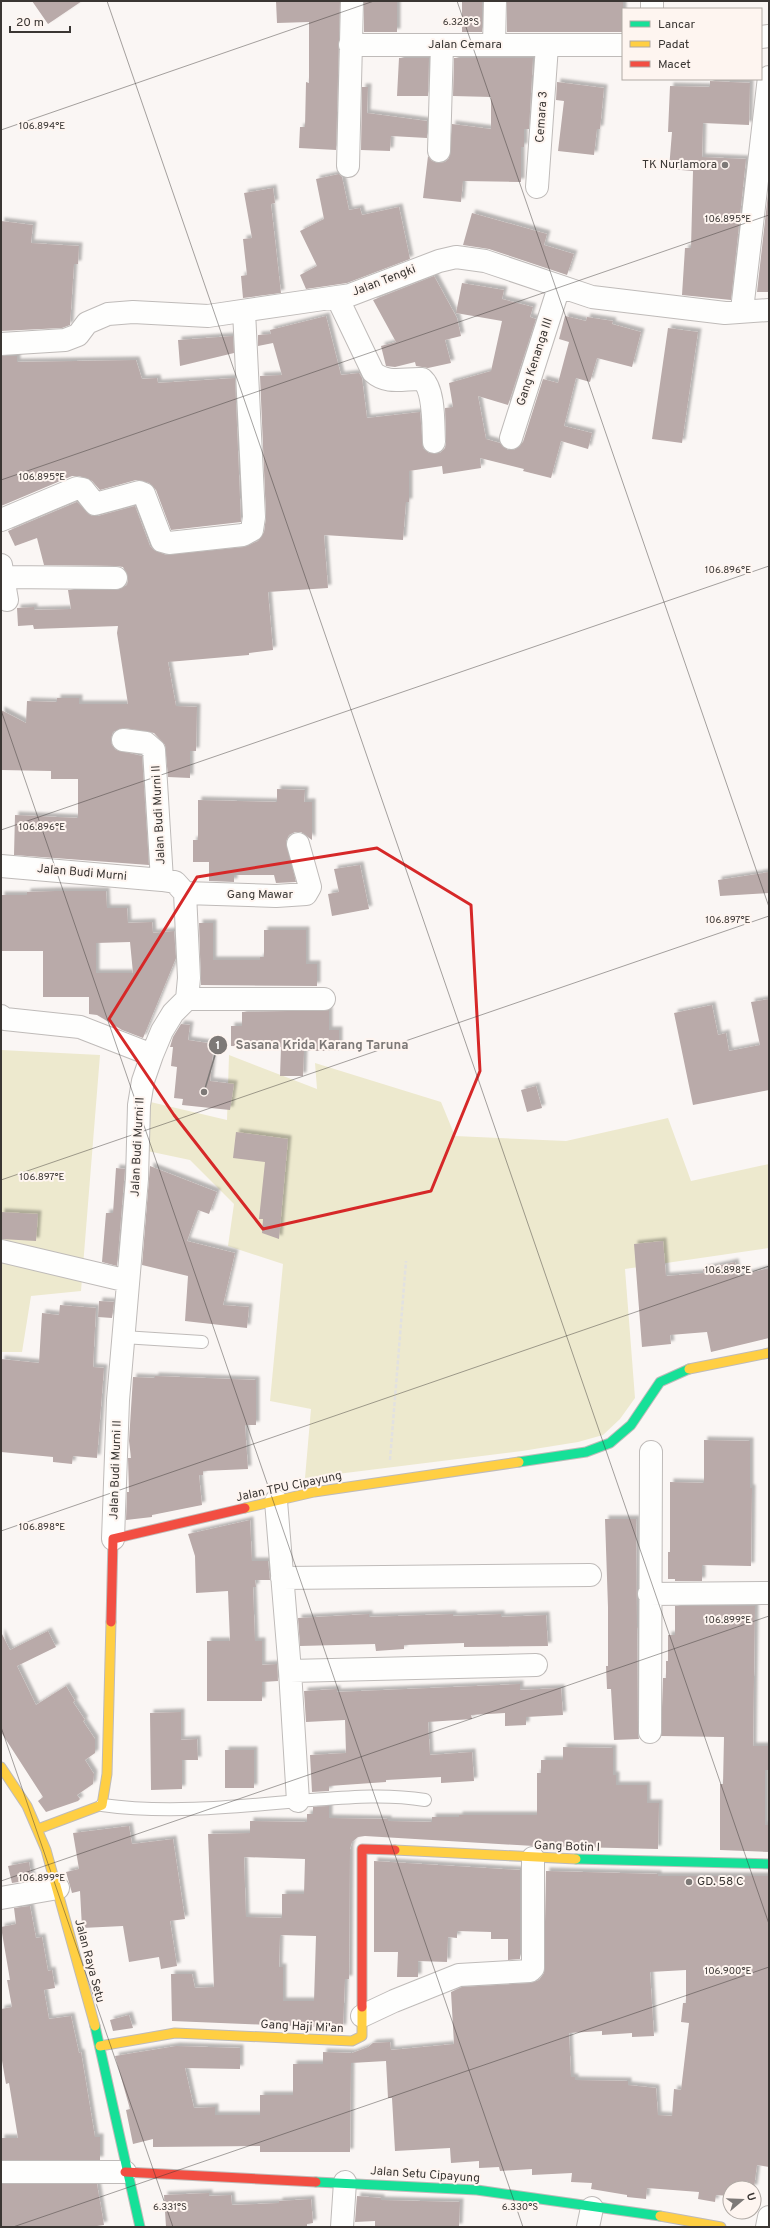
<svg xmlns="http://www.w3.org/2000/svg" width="770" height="2228" font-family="Overpass,sans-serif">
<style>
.green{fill:#ede9ce}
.building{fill:#b9aaa9;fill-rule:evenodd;filter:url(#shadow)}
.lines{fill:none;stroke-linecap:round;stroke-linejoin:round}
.lane-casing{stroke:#bfbbb9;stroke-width:14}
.street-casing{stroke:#bfbbb9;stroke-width:24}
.fast-casing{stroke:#bfbbb9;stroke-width:11}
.slow-casing{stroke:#bfbbb9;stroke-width:11}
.jam-casing{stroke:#bfbbb9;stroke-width:11}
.path{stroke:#e2e1e0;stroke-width:2.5;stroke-dasharray:4 2;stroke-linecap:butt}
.lane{stroke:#fefefd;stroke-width:12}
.street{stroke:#fefefd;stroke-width:22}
.fast{stroke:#16e098;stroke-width:9}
.slow{stroke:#ffcf43;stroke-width:9}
.jam{stroke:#f24e42;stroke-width:9}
.marked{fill:none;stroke:#d62828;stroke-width:3;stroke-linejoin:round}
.ticks{fill:none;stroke:#3a3633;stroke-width:1;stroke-opacity:0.45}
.poi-dot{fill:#7d7977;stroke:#fef5f0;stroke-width:1.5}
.labels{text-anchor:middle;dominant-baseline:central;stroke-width:4;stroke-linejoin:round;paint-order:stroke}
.street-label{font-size:12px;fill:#3a3633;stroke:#fef5f0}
.poi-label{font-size:12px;fill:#3a3633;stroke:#fef5f0;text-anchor:end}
.ticks-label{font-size:10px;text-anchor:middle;fill:#3a3633;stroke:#fef5f0;stroke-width:4;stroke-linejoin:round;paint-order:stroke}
.leader{fill:none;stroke:#7d7977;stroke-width:1.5}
.callout-dot{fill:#7d7977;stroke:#fef5f0;stroke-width:1.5}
.mark-label{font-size:12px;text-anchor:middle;font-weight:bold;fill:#fff}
.callout-label{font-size:13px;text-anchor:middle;font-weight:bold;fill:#7d7977;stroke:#fef5f0;stroke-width:4;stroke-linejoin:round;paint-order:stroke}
</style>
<defs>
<filter id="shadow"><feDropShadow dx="3.5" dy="-3.5" stdDeviation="1" flood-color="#0004"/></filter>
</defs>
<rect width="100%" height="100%" fill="#faf6f4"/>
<path class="green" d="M1 1050 100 1055 81 1291 31 1296 22 1352H1Z
M229 1055 317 1089 315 1063 441 1102 455 1136 566 1141 668 1118 691 1181 769 1164V1248L625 1269 635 1398 620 1419 603 1435 578 1442 522 1451 305 1478 311 1409 270 1401 283 1264 228 1246 234 1204 190 1160 138 1149 142 1100 227 1120Z"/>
<path class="building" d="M32 1H82L48 24Z
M276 1H340L336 150 299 148 300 127H305L306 82 309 83V22L277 23Z
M364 1H397V32H364Z
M462 1H482V32H462Z
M507 1H623V32H507Z
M399 58H429L428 96H397Z
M454 58H533L529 129H524V147H521V182L463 181 461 202 423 198 428 156 432 161 438 163 445 162 449 158 452 124 491 129V97L453 96Z
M710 81 750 83 749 125 703 123 702 157 746 159 731 300 682 295 685 248H691L693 171 669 169 672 132H668L670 86 710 87Z
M557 82 604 88 600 129H597L594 155 558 151 564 101 556 100Z
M362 87H368L367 113 427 121V138L391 136 390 151 361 150Z
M339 174 342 177 349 210 360 208 362 215 399 207 410 259 347 283 306 289 300 275 317 266 300 231 324 219 316 179Z
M273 188 275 203 271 204 281 293 243 298 241 276 247 275 243 239 252 238 244 193Z
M768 194 769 292H757Z
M472 213 547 234 544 245 574 254 567 275 489 249 463 245Z
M1 221 33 225 31 243 79 246 78 264H74L70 325 62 328 1 331Z
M434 276 457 318 461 336 445 340 451 363 428 368 416 366 415 362 395 367 386 366 381 346 396 342 373 300Z
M462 283 504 290 502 299 533 307 530 317 536 319 508 405 478 396 486 439 500 443 508 450H514L523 442 543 379 558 383 569 342 559 339 565 316 586 321 587 317 613 321 612 324 641 332 632 367 597 358 590 382 576 378 564 426 592 433 588 449 561 441 551 478 523 471 524 469 480 458 481 468 443 474 442 466 409 471V502H406L403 540 324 535 328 588 268 592 273 650 249 653V655L168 662 176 706 197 707 196 751H190V778L168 777 165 745 154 733 124 728 113 732 111 739 112 745 116 750 142 756 149 865 14 855 15 815 78 818V779H51V771L1 770V710L26 723 27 701 57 702V698H79V704H128L117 633 118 626 34 629 33 625 18 626 17 608 34 607V610L71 609 68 590H116L127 585 128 578 123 567 116 566 44 565 37 538 15 546 8 531 77 502 92 516H98L135 506 150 546 154 550 166 555 244 547 258 541 264 532 266 517 260 376 282 375 273 343 258 346V335L271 334 270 330 326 316 341 375 359 373 362 378 367 418 420 412 423 448 429 453H440L445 448 446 442 445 408 453 407 449 383 491 371 502 321 456 313Z
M668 328 698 332 682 443 652 439Z
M233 336 234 353 180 366 178 340Z
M1 356H17V362L136 360 142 379 157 378 158 383 235 378 241 522 171 530 156 490 149 483 136 480 100 490 92 481 79 476H72L1 506Z
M277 789 305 790 304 802H312V840L301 832H295L289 835 286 841 296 882 276 883 274 875H234V882L209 881V862H193V840H198V800L277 802Z
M360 865 369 909 332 916 328 894 339 892 334 869Z
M769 872V893L720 896 718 880Z
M55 891H106L107 908H127L128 923 152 922 153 933 174 931 176 958 143 1038 122 1030 97 1015 89 1014V997H43V951H1V895H27V892ZM130 942 133 973H96V943Z
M199 923H213V960H260V957H264V930H306V964H317V986L201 985Z
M769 999V1090L693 1105 674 1013 712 1005 718 1035 726 1033 729 1051 760 1045 751 1002Z
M329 1010V1030H339V1051H304L303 1076H280L281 1047 231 1046V1026H242V1012Z
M181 1024 190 1025 188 1040 214 1044 210 1081 234 1084 230 1110 182 1105 183 1099 174 1098 177 1067 171 1066 173 1047H170L173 1037Z
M536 1086 542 1108 527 1112 521 1090Z
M236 1132 288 1139 279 1239 262 1233 263 1219H259L265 1162 233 1158Z
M150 1166 217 1192 209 1214 198 1210 187 1241 235 1253 223 1305 249 1307 247 1328 185 1321 188 1276 142 1265Z
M116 1168 125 1169 117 1266 102 1262 106 1213H113Z
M1 1212 38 1214 36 1241 1 1239Z
M663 1241 666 1276 704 1273 703 1269 735 1262 738 1276 769 1268V1338L711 1352 707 1332 670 1335 671 1344 642 1347 634 1244Z
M99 1301 114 1302 112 1318 98 1317Z
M60 1305 96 1308 93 1367 104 1368 97 1458 73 1456 72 1464 53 1462V1457L1 1452V1359L39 1363 42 1313 59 1315Z
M155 1376 256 1380V1425H245L248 1469 203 1471V1475H199L202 1505 152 1515V1517L126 1520 127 1492H129L128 1458H131L129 1441 133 1377 155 1378Z
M704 1440 750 1441V1488H752L751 1566 702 1565V1581H675V1579H668V1552H670V1482L704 1483Z
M605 1519H636L638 1732 639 1739 614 1740 611 1689H607L606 1666H608V1607Z
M250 1520 252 1561H268L270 1580H255L256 1587H253L255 1641H262V1665L277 1664 278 1681 262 1682V1701H207V1641H230L228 1591 196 1593 195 1556 188 1534Z
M675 1606H755L753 1746H769V1770H765V1825H769V1852L720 1850V1784H723L724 1737 661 1736 663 1678H666V1661H668V1635H675Z
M369 1614V1617L453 1614V1616L501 1614V1617L546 1615 548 1646 464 1647V1643L404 1645V1649L376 1651 375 1644 300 1646 298 1618Z
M48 1631 56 1647 17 1666 36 1705 66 1686 75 1701 73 1702 85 1720 83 1721 95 1739V1753L85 1760 94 1774 93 1784 77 1795 80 1799 78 1801 46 1812 38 1801 43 1797 1 1732V1632L10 1650Z
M520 1684V1690L561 1688 563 1715 526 1717V1725L505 1726V1713L471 1715 472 1719 428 1722 430 1755 472 1752 474 1781 441 1783V1777L386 1780V1782L329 1786V1791L312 1792 310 1755 346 1753 345 1720 306 1722 304 1691 337 1689V1692Z
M181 1712V1740L197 1739 198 1760H182V1789L151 1790 150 1713Z
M563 1747 613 1748V1775H616V1785H647V1803H659L658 1849 534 1846 365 1836 358 1837 352 1842 350 1849 349 1979H345L343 2028 172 2021 171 1974H192L195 1988 214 1987 208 1834 250 1833V1821L307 1822V1814H313V1807L329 1806V1818L388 1819V1821L432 1822V1817H459V1815H537V1773H541V1760H563ZM244 1857 305 1859 304 1894H282V1918L246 1917ZM280 1935 316 1936 314 2001H283V1967H279Z
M225 1750H254V1788H225Z
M129 1826 132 1844 173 1839 185 1919 170 1921 177 1966 161 1969 159 1957 129 1962 123 1926 82 1928 80 1891 72 1893 66 1872 79 1869 73 1833Z
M374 1861 520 1870V1959L508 1960V1939H491V1932L457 1931V1938L448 1937 447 1962 418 1961V1977H397L398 1952H374Z
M29 1862 32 1880 12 1883 8 1866Z
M546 1871 658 1874V1876H769V2167L757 2165 754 2188H730V2196L716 2195 715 2202 698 2199 699 2192 647 2188 646 2199 627 2197V2195L591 2189 592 2183 571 2182 572 2173 532 2175V2169L500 2171 499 2167 479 2168V2161L451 2163 450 2148 395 2151 392 2098H388L386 2061 351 2063 350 2152H260V2146L153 2147V2139L133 2144 126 2110 130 2109 115 2056 176 2046 240 2048V2069L185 2068 194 2108 215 2107V2115H260V2095H293V2064H323V2052L352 2053 368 2047 373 2043 390 2042 391 2050 454 2044 451 1992 462 1987 531 1983 539 1980 544 1973ZM686 1970V2003H683L681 2022 689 2023 681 2090 674 2089 672 2116 658 2115 656 2088 628 2085V2081L575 2080V2077H571L569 2033 602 2031V2035L632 2033V2037L654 2036 650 1972Z
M30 1906 36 1938 42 1937 48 1971 52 1970 55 1988 44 1990 49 2019 71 2016 79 2053 81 2052 95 2137H100V2160H1V2138H18L9 2083 6 2084 1 2055V2009L12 2007 7 1980H10L1 1927 16 1924 14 1908Z
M129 2015 133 2028 113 2031 110 2020Z
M1 2184H97L104 2225 90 2227H1Z
M209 2193V2196L231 2195 232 2205 279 2203V2201L311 2199 313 2223 307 2224V2227H166L164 2195Z
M357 2196 381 2198V2200L460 2202 459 2227H375V2221L355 2222Z"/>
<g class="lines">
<g class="lane-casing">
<path id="lane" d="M123 1337 202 1342
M102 1805C167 1814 233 1807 298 1801 341 1798 382 1793 425 1800"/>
</g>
<g class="street-casing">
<path id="street" d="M652 9V1
M761 37 769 36
M350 45H623
M494 45 495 1
M439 151 442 45
M348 166 352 1
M537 187 547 46
M337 297 373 372C387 385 405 378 422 379 435 390 433 425 434 442
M742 310 769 77
M1 344 65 340 78 335 87 323 108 314 133 312 208 316 337 297 350 295 439 261 456 257 485 261 592 297 725 313 769 310
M511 438 559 287
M1 520 77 488 83 489 95 504 139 492 144 494 162 541 169 543 243 535 252 530 254 517 244 311
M1 565 7 600
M3 577 116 578
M123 740 146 743 154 750 162 880
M1 866 162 880 175 882 185 893 189 978 187 999 173 1013 162 1031 152 1055 143 1081 139 1105 137 1179 118 1400 113 1539
M185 893 276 896 306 894 310 887 298 844
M187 999H324
M1 1016 5 1019 80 1027 152 1055
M1 1251 128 1281
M276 1501 290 1671
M282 1578 590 1575
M649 1594 769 1593
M650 1732 651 1452
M298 1801 290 1671 536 1665
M1 1898 58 1888
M362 2016 394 2001 459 1975 530 1971 533 1968V1858
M1 2172H125
M342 2227 345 2182
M588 2227 592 2208
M767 2227 769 2217"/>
</g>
<g class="fast-casing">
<path id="fast" d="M519 1462 586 1452 610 1443 631 1425 660 1382 689 1369
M576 1859 769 1864
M95 2026 140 2227
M316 2182 477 2190 660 2216"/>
</g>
<g class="slow-casing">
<path id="slow" d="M689 1369 769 1353
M245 1508 314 1492 519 1462
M1 1767 27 1806 46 1850 95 2026
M38 1829 102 1805 107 1774 111 1622
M395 1850 576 1859
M100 2046 175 2033 352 2041 362 2036V2007
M660 2216 721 2227"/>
</g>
<g class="jam-casing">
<path id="jam" d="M111 1622 113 1539 245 1508
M362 2007V1849L395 1850
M125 2172 316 2182"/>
</g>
<path class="path" d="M390 1460 406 1261"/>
<use href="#lane" class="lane"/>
<use href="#street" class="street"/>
<use href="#fast" class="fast"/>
<use href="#slow" class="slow"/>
<use href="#jam" class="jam"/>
</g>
<path class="marked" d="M377 848 471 905 480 1071 431 1191 263 1229 174 1115 109 1019 197 877Z"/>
<path class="ticks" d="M107 1 769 1924M457 1 769 907M1 130 374 1M1 480 769 215M1 710 523 2227M1 830 769 566M1 1180 769 916M1 1531 769 1266M1 1727 173 2227M1 1881 769 1616M13 2227 769 1967"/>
<g class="poi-dot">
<circle cx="725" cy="165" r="4"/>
<circle cx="689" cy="1882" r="4"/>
</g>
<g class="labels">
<g class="street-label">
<text x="465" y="45">Jalan Cemara</text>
<text transform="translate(542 117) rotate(-86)">Cemara 3</text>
<text transform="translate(384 281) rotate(-21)">Jalan Tengki</text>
<text transform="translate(535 362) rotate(-72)">Gang Kenanga III</text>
<text transform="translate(159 815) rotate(-93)">Jalan Budi Murni II</text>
<text transform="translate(82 873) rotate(5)">Jalan Budi Murni</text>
<text x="260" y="895">Gang Mawar</text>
<text transform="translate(138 1147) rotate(-87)">Jalan Budi Murni II</text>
<text transform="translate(116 1470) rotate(-88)">Jalan Budi Murni II</text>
<text transform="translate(289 1487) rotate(-12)">Jalan TPU Cipayung</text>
<text transform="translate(567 1847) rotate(2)">Gang Botin I</text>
<text transform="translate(89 1961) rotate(75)">Jalan Raya Setu</text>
<text transform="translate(302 2027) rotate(3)">Gang Haji Mi'an</text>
<text transform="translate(425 2175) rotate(4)">Jalan Setu Cipayung</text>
</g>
<g class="poi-label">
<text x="717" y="165">TK Nurlamora</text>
<text x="697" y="1882" text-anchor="start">GD. 58 C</text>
</g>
</g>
<g class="ticks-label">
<text x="461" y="25">6.328°S</text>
<text x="42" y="129">106.894°E</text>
<text x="728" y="222">106.895°E</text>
<text x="42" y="480">106.895°E</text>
<text x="728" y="573">106.896°E</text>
<text x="42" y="830">106.896°E</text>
<text x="728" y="923">106.897°E</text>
<text x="42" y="1180">106.897°E</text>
<text x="728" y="1273">106.898°E</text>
<text x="42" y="1530">106.898°E</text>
<text x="728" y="1623">106.899°E</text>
<text x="42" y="1881">106.899°E</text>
<text x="728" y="1974">106.900°E</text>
<text x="170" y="2210">6.331°S</text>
<text x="520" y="2210">6.330°S</text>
</g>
<path class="leader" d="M204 1092L218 1045"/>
<g class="callout-dot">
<circle cx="204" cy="1092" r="4"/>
<circle cx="218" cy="1045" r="10"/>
</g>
<g class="mark-label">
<text x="218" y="1049">1</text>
</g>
<g class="callout-label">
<text x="322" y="1049">Sasana Krida Karang Taruna</text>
</g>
<rect width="770" height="2228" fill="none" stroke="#3a3633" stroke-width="4"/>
<rect x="622" y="8" width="140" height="72" fill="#fef5f0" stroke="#b0a9a4"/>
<rect x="630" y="21" width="20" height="6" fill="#16e098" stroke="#b0a9a4"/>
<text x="658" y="28" font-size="12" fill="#3a3633">Lancar</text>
<rect x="630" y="41" width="20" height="6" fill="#ffcf43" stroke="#b0a9a4"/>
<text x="658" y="48" font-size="12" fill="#3a3633">Padat</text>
<rect x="630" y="61" width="20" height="6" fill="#f24e42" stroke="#b0a9a4"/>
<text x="658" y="68" font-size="12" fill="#3a3633">Macet</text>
<g transform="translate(742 2200) rotate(71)"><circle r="19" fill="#fef5f0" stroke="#b0a9a4"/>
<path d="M0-3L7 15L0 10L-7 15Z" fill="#7d7977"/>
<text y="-6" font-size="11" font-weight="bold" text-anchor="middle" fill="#3a3633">U</text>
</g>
<path d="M10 26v6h60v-6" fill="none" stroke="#3a3633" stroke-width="2"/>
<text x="16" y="26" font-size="12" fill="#3a3633" stroke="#fef5f0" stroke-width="3" paint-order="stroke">20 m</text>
</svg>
